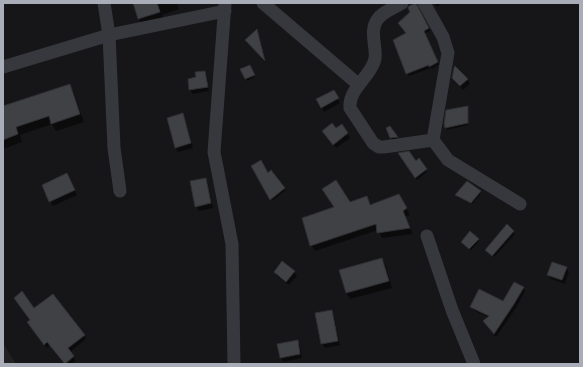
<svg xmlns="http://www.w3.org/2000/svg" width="583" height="367" font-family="'Nunito Sans',sans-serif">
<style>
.built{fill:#222225}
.shadow{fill:#0007}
.building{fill:#404145;stroke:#303034}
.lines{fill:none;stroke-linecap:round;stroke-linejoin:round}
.street{stroke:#37383d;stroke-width:13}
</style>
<rect width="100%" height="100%" fill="#161618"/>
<path class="built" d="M3 343 16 364H3Z"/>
<path class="shadow" d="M134 3H177L179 9 162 15 163 19 142 25 139 18Z
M434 3H442L437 7Z
M416 4 430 31 424 34 439 64 432 69 431 68 409 76 407 73V34L411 13Z
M257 31 259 35 266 63 247 40Z
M251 68 255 77 247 81 242 70Z
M205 72 207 76 209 91 193 94 190 90 197 78Z
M453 78 467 79 470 84 463 90Z
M69 85 74 93 84 122 56 131 52 124 20 135 22 142 3 149V107Z
M333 91 340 103 324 112 317 100Z
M467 107 468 125 447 130 445 124Z
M183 114 185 119 193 148 178 152 175 147Z
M342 125 350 138 336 148 326 135Z
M390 127 398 139 392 140 387 129Z
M399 154 416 162 419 160 427 172 417 180Z
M253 167 268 174 286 190 272 201Z
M69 179 77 195 53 206 50 201Z
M205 179 208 183 213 208 199 211 196 206Z
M480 192 481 194 472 204 457 197 456 195Z
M398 195 410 215 405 217 413 234 382 238 378 230 315 251 311 245 349 203 367 198 371 206Z
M507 226 515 234 494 257 488 252Z
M478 239 479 241 471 250 463 244Z
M382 259 386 266 392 288 350 299 346 293Z
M566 268 569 272 565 284 551 279 548 275Z
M275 272H294L297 276 289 285 277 276Z
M523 288 525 291 516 308 496 337 486 325 489 318 474 310 472 307 503 302Z
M34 309 84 335 86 339 70 352 76 361 72 364H65L50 345 47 348 31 326Z
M331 311 334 316 340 345 325 348 322 344Z
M297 341 300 345 302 358 283 362 281 357Z"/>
<path class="building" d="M133 3H157L160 12 138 19Z
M416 3 429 28 424 31 438 62 429 67V65L406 74 393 40 406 33 398 23 410 12 408 8 409 6Z
M257 29 265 61 245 40Z
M250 65 255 75 245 79 240 69Z
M455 66 468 79 460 86 452 78 454 68Z
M205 71 208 87 189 90 188 79 196 77 195 72Z
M70 84 80 114 51 124 49 116 16 127 18 134 3 140V106Z
M334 90 339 98 321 108 316 99Z
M468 106V123L445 128 444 124 446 110Z
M183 113 191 143 175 148 167 118Z
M332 123 336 128 342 124 348 133 333 145 322 131Z
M390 126 398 137 390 138 386 128Z
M409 151 416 161 419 158 427 169 415 178 398 153Z
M261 160 268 173 271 170 285 188 270 200 251 166Z
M67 173 75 190 49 202 42 185Z
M206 178 211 203 195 207 190 181Z
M336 180 350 202 367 196 370 205 399 194 407 208 403 211 410 228 377 233 376 224 310 246 302 218 334 207 322 189Z
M467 181 481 191 471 203 455 195Z
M507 224 514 231 492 256 485 250Z
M470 231 479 239 469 249 461 242Z
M382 258 389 281 346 293 339 270Z
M282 261 295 271 286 282 274 272Z
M552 262 567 267 562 280 547 275Z
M514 282 524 287 514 304 494 334 483 321 489 316 470 307 479 289 503 301Z
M22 291 34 308 53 294 85 335 68 348 74 356 65 364 47 342 44 345 27 322 30 320 14 298Z
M332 310 338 341 321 344 315 313Z
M298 340 300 354 280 358 277 344Z"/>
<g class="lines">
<path class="street" d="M104 3 109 35 114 148 120 191
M225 3 214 152 232 244 234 364
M263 3 359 85
M402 3C394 8 382 12 377 20 369 32 377 47 375 59 371 77 348 89 350 108L373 143 379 147H384L433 140
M424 3 443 37 448 53 433 140 448 160 520 204
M3 67 109 35 225 11
M427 236 452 310 474 364"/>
</g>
<rect width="583" height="367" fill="none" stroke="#a8adb8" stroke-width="8"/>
</svg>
